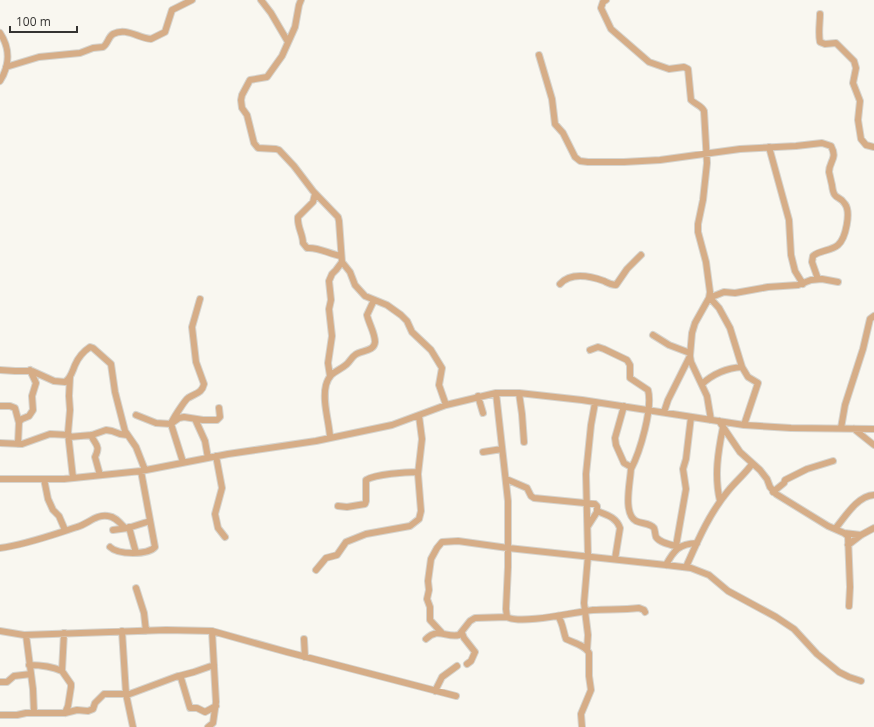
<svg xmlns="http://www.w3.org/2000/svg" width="874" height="727" font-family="'Open Sans',sans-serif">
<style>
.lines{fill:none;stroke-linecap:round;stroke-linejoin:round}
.minor-casing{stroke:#d6d4ce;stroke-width:8}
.minor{stroke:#d6ad87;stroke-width:6}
</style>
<rect width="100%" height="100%" fill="#f9f7f0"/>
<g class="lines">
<g class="minor-casing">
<path id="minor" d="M261 0 271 13 288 42
M301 0 299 5 295 27 282 56 267 77 250 80 242 95 241 100 242 108 247 115 254 143 258 148 276 149 279 150 294 166 313 191 338 217 339 221 342 262 350 272 355 285 365 296 387 305 401 315 407 321 412 332 431 350 442 368 439 385 446 405
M606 0 603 2 601 8 611 29 649 62 669 69 684 67 688 69 691 100C695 104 702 106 704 111L707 163 703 200 698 224V232L706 262 710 292 709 298 695 323 692 333 690 356 691 362 707 396 711 420
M820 14C820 23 818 33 820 42L825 44 836 43 854 61 856 68 853 83 860 101 858 120 861 139 866 145 874 147
M0 33C10 48 10 65 0 81
M539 55 552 99 555 124 563 133 575 157 580 161 588 162H624L660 160 740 149 796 146 822 143 831 146C838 159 829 161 829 172 830 176 831 181 832 185 834 202 839 194 845 204 851 212 846 238 838 245 831 251 820 250 813 256L812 262 818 279
M6 67 39 57 80 53 93 48 103 47C108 44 108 37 113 34 126 27 138 38 151 39L165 32 172 10 192 0
M769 147 789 220 791 255 795 271 803 284
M315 194 313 202 298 217C297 227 303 234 303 243L307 248C319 247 329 254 341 256
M560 284C571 272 590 276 604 281 608 283 611 285 616 285L627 269 641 255
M709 298 724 292 735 293 768 287 798 285 811 280 822 279 838 282
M710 298 719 308 730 328 742 367 748 377 758 383 744 425
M653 335 669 345 690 353
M590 350 598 347 604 349 627 360 630 365V378L648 390C653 408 640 452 631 469
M0 370 15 371H32L54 381 65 382C71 378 72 372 75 365 78 358 84 351 90 347L93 348 111 364 115 392 125 431 136 447 145 470
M330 376 328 363 332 336 329 309 331 300 329 281 332 274 336 270 342 262
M70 377 69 396 70 410 68 433 73 478
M702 384C713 374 727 368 742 367
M496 393 508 501V567L506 609 507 617C521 625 575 612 593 610 608 609 623 610 639 608L644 610 645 612
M519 393 522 414 524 442
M478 396 483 413
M0 406H10L15 408 19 423
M624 406 615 438 616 445 624 463 631 467C631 480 622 513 636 521 642 524 650 523 654 528 655 530 655 534 656 537 660 543 672 545 679 547
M664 412 668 400 690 356
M136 415 156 423 171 424
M195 419 205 441 208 458
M719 421 740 452 760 470 767 479 770 487 776 494 828 526 844 533 848 536 850 587 849 606
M172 423 179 418 184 417 203 420H217L220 417 219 408
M841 428 845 405 863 349 870 319 874 316
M854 429 874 445
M91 435C95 445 101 445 95 457L100 475
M69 437 92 435 106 430 112 431 120 434 127 435
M330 437C329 421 322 401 326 385 330 371 338 372 347 364 350 361 352 357 355 355 361 350 374 352 375 342 375 333 369 324 367 315L374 300
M0 443 22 444 50 434 69 435
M18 444 19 422 22 419 29 416 33 410 32 396 36 383 30 370
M483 452 502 449
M216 456 222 488 215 514 218 528 225 537
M183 462 171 424C172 420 185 400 188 398 196 393 202 393 204 384L196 362 192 327 200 299
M0 479H64L141 471 228 454 316 441 392 425 446 405 496 393H519L582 400 744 425 791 428 874 429
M44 479 48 499 53 510 59 516 65 530
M506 479 527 488 531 496 534 498 595 504 597 506V512L588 526
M773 492 784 483 785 480 807 469 833 461
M720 501C714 476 718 452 723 427
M338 506 347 507 365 504 366 501V480C376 474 406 472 418 472
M597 511C607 515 616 517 620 528L615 559
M129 527 136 553
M835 529C845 517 857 496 874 495
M113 530 128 528 150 521
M844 533 861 535
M848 545 861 535 874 528
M676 546 686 489 683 469 686 459 691 417
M110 547C118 555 148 555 155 547L141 471
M0 548C25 545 52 535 77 527 88 524 96 514 108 516 116 517 120 523 125 528
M666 565C674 550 679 544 697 543
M686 567C698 540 709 514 728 491 735 482 745 474 752 464
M316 570 326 558 337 555 346 542 366 534 410 526 419 519 421 511 418 474 422 439 419 416
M136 588 144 613 146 631
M558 616C563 623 563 631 566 639 574 643 585 645 589 653V676L591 690 581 714 582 727
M0 631 24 635 166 630 212 631 287 652 456 696
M122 631 126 694 133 727
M64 633 62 671 71 684V687L68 706 65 713
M442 633 430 620V607L427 599 429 590 428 581 431 559 437 548 442 542 458 541 508 548 666 565 691 568 709 575 728 591 776 617 794 629 817 654 839 672 849 677 861 681
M462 633 464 638 475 652 471 661 467 664
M26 635 33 689 34 713
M304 639 305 657
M426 639C438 627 446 638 459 635L470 621 475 618 507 617
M587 650 588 635 584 603 588 556 586 474 591 425 595 403
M29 665C42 665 51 666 62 671
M179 676 194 672 214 665
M0 682H7L14 676 31 674
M435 691 442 677 457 666
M127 695 178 676 181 678 190 708H197L205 712 216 706
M0 715H17L26 713H65L77 710 88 711 93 709 95 703 104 694H126
M208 727 213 723 216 702 212 631"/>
</g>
<use href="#minor" class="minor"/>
</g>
<path d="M10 26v6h67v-6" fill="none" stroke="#353432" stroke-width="2"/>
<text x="16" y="26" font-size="12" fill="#353432" stroke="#f9f7f0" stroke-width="3" paint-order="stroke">100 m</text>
</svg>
